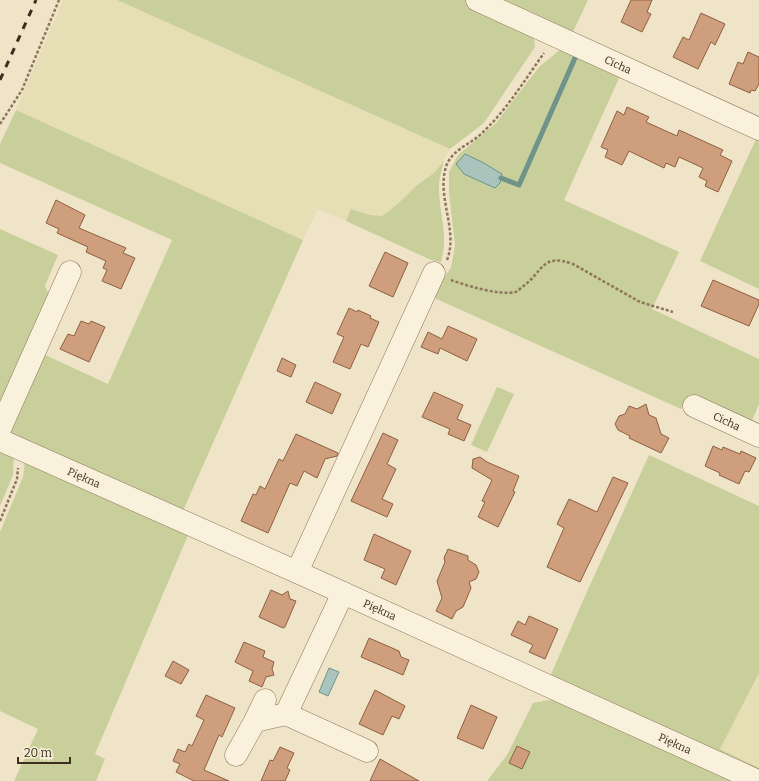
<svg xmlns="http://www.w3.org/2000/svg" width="759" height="781" font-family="Bitter,serif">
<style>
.farmland{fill:#e6deb5}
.green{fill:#c9cf9b}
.water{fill:#a9c4bc;stroke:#6f938a}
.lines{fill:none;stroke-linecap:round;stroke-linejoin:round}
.stream{stroke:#6f938a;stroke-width:5}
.building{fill:#cf9f7d;stroke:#8d5f41}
.minor-casing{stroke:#8d765c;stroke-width:23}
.path{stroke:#8d765c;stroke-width:2.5;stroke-dasharray:3 2;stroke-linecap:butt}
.minor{stroke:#faf1dc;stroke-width:22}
.rail{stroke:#3d2e20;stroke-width:3;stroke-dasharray:7 7;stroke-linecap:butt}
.labels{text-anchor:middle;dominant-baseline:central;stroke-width:3;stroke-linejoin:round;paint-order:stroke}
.street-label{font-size:11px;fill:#3d2e20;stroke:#f7eed8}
</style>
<rect width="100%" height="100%" fill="#f0e4c8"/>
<path class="farmland" d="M63 0H117L450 149 437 172 414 188 395 207 382 216 370 215 352 209 346 221 318 209 303 240 16 110Z
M759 673V768L720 749Z"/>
<path class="green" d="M117 0H466L472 6 534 37 535 47 484 123 450 149Z
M505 0H588L572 34 504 2Z
M561 49 620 76 564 200 679 252 652 309 759 359V404L751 423 689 395 681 409 432 297V291L451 268 455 245 449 194V172L458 155 496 123 539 67Z
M16 110 303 240 182 513 17 440 9 431 41 353 108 384 172 240 0 163V144Z
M757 137 759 138V289L700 261Z
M444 160C442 169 439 179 439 188 439 215 449 233 441 262L431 260 346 221 351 209 370 215 382 216C394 208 403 199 413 189 427 176 433 178 444 160Z
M0 229 58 255 45 286 50 296 0 409Z
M497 387 514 394 487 452 471 445Z
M0 448 14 454 13 475 0 506Z
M649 455 759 506V673L720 749 759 768V774L549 679 585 596Z
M25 460 189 533 95 754 105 759 96 781H14L38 729 0 711V532L23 477Z
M554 699 734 781H487L507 755 533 703Z"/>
<path class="water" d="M465 154 482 162 502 174 500 183 495 188 464 174 456 164Z
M329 668 339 672 328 696 319 692Z"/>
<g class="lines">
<path class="stream" d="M501 178 519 185 575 58"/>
</g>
<path class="building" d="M631 0H652L647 12 651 14 642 32 621 22Z
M701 13 725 24 715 45 711 42 698 69 673 57 683 37 689 40Z
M748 52 759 57V84L755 91 751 90 750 93 729 84 738 62 743 64Z
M627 107 649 117 646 122 677 136 679 130 723 150 720 155 732 161 718 192 705 186 707 181 699 177 703 168 679 157 675 167 666 163 664 168 629 151 622 165 605 157 608 150 601 147 617 111 624 115Z
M56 200 85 215 79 228 126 248 123 253 135 258 121 289 102 281 107 270 103 268 106 261 86 252 88 247 57 233 59 229 46 223Z
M385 252 408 263 393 297 369 286Z
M713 280 759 300V304L749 326 701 306Z
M349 308 357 312 358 310 371 316 370 318 379 322 368 347 361 344 350 369 333 362 344 337 337 334Z
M81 321 89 324 91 321 105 327 89 362 60 349 68 334 74 336Z
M448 326 477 339 467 361 440 348 438 354 421 347 428 332 442 339Z
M282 358 296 365 291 377 277 371Z
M315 382 341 394 332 414 306 402Z
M434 392 463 405 457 419 471 425 464 441 448 434 450 429 422 417Z
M646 404 649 415 656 418 661 434 669 438 661 453 629 438 630 436 618 430 615 424 619 416 625 414 629 406 637 409Z
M383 433 398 440 387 464 396 469 382 499 393 504 387 517 351 501Z
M296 434 338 453 337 456 325 459 317 478 304 471 297 486 290 483 268 533 241 521 253 494 256 495 260 486 265 489 279 459 283 461Z
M713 446 722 450 723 447 740 454 741 451 756 458 749 472 745 471 739 484 719 475 720 473 705 466Z
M480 457 487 462 519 476 513 491 515 492 498 527 478 517 485 502 482 501 492 480 472 468 473 459Z
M613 477 628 483 580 582 547 567 564 528 557 524 569 499 597 512Z
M374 534 411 551 396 585 381 578 385 569 364 560Z
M448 549 468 556V560L476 565 479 572 476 579 469 582 471 588 463 607 456 611 452 619 436 611 442 598 437 581 445 562 444 558Z
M271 590 282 595 288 591 290 599 296 601 285 627 283 628 259 617Z
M529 616 558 629 545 659 529 652 533 645 511 635 518 621 525 625Z
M369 638 399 651 401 657 409 660 403 675 361 657Z
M244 642 265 651 263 657 274 662 272 669 274 675 266 677 262 687 249 681 253 671 235 662Z
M173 661 189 670 181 684 165 676Z
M375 690 405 706 399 719 392 716 383 735 359 724Z
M206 695 235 708 222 737 219 735 204 770 229 781H194L176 772 180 764 173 761 178 749 185 752 189 744 192 746 204 720 196 716Z
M471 705 497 717 483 749 457 738Z
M517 746 530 752 522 769 509 763Z
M280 747 294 753 287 768 290 770 285 781H261L270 760 273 761Z
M380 759 419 781H370Z"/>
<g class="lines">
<g class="minor-casing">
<g id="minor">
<path id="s1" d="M477 0 759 129"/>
<path id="s2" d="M694 406 759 436"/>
<path d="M0 429 70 272"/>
<path id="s3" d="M0 440 297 572 758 781"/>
<path d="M297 572 434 273"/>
<path d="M286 714 343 593"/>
<path d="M255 721 265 700"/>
<path d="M236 755 255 721 286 714 367 751"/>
</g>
</g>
<path class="path" d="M0 124 22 90 59 0
M447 260C459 230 435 195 447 164 454 149 469 145 481 134 506 111 524 81 544 53
M451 280C464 285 501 296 515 292 517 292 520 289 522 287 543 273 541 252 573 264L640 302 673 312
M0 521 17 479 18 468"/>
<use href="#minor" class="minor"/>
<path class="rail" d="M0 80 36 0"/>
</g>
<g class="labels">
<g class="street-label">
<text stroke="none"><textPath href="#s1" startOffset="155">Cicha</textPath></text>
<text stroke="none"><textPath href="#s2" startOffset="36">Cicha</textPath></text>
<text stroke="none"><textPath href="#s3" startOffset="92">Piękna</textPath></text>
<text stroke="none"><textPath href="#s3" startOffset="416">Piękna</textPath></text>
<text stroke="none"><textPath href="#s3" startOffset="740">Piękna</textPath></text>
</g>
</g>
<path d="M18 757v6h52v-6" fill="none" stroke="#3d2e20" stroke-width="2"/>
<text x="24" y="757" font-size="12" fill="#3d2e20" stroke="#f7eed8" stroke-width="3" paint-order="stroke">20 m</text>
</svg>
